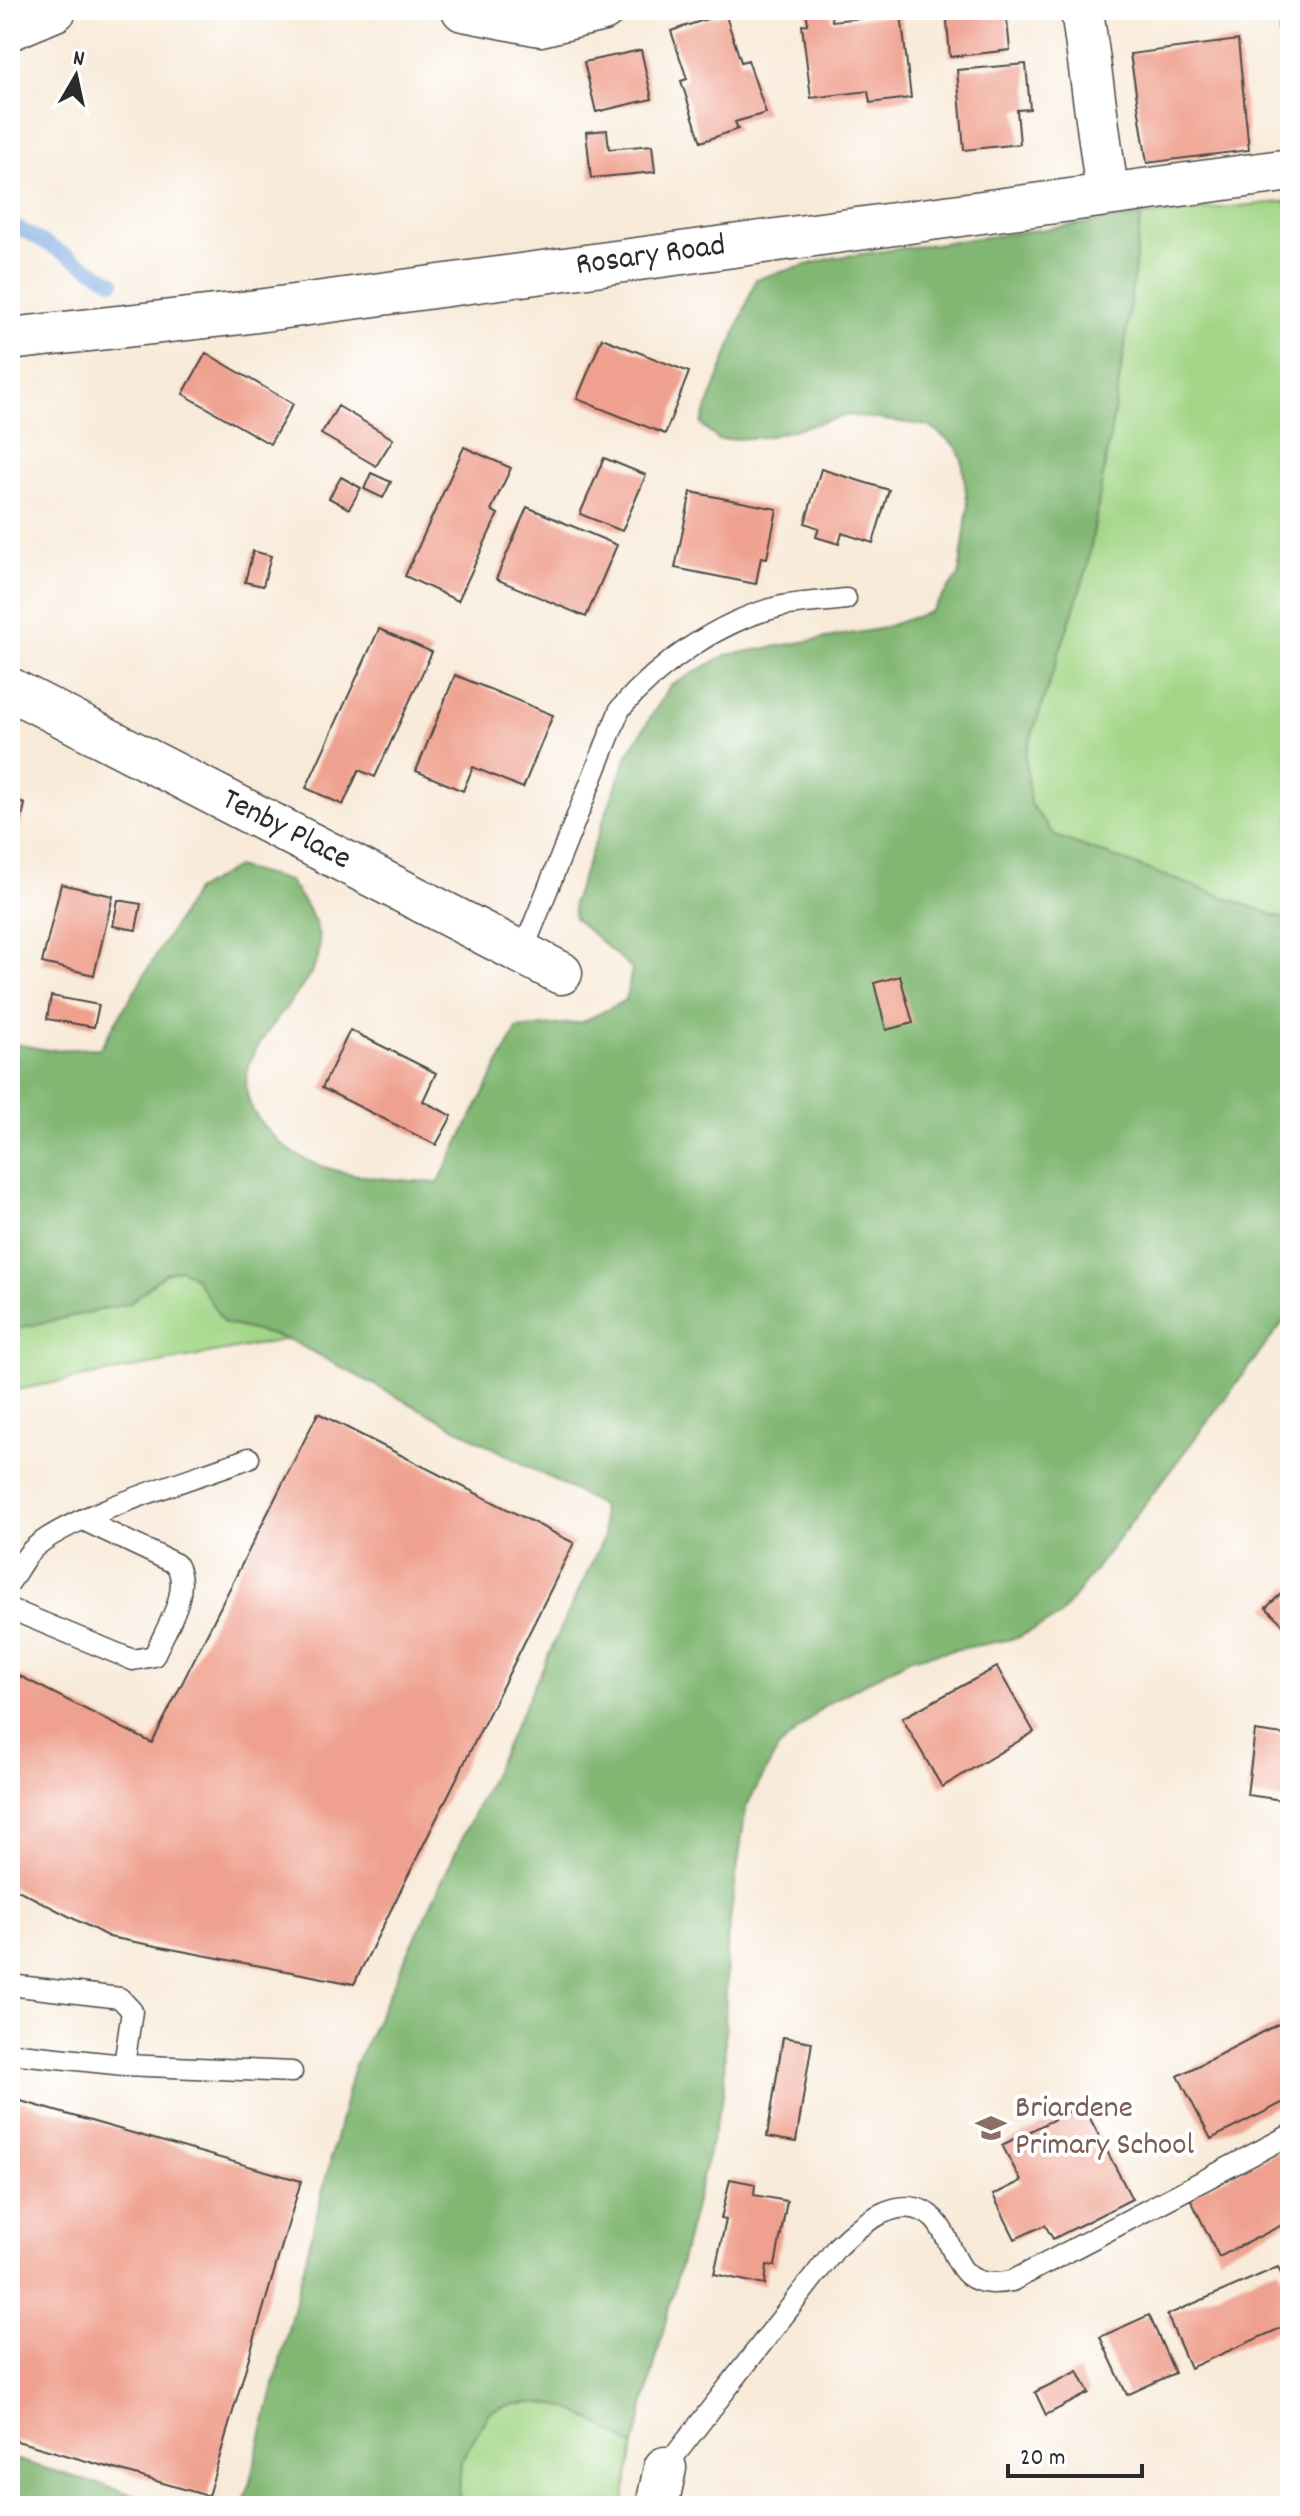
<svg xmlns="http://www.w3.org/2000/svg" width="1300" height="2516" font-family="Dekko,sans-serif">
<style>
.green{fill:#a2d686;stroke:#668058;stroke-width:2}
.forest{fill:#81b773;stroke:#56714f;stroke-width:2}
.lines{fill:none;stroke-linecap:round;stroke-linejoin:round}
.stream{stroke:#74a4de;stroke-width:14}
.building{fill:#efa08e}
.lane-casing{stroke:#4a4845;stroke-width:23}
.street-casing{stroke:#4a4845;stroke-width:45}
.lane{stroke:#fff;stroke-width:20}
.street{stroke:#fff;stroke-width:42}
.labels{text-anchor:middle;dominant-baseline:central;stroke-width:8;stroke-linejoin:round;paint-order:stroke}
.street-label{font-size:32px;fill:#2b2b2b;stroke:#fff}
.education-label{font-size:32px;fill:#785e54;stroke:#fff;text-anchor:start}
</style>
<rect width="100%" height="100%" fill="#fff"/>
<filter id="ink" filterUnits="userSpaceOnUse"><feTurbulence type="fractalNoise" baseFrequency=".0125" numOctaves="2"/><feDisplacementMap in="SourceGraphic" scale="16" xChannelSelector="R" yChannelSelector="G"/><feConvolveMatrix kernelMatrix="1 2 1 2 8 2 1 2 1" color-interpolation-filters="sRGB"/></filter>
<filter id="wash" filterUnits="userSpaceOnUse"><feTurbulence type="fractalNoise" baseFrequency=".006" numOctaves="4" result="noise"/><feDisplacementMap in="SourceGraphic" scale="32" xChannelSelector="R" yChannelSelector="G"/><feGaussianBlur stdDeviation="1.8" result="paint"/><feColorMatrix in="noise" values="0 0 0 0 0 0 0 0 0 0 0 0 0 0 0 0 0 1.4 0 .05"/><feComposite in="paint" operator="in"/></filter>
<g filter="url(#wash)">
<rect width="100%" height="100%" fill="#f8ead8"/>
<path class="green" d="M1290 201V921L1055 836 1030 803 1025 756 1087 569 1124 353 1141 216Z
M181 1269 195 1277 224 1323 288 1339 10 1391V1330L130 1303 165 1273Z
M522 2400 573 2408 634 2446 623 2506H458L461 2461 490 2410Z"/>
<path class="forest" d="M1141 216 1124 353 1087 569 1025 756 1030 803 1055 836 1290 921V1313L1059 1617 1017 1638 911 1658 825 1705 778 1749 746 1807 727 1941 724 2091 634 2446C581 2413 554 2389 490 2411L461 2461 458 2506H238L245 2501 353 2070 604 1537 601 1505 288 1339 224 1323 195 1278 181 1269 165 1273 130 1303 10 1330V1043L48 1050 100 1048 195 891 236 867 289 881C305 905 325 926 318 957 311 984 263 1030 251 1059 243 1079 245 1101 257 1117 299 1179 370 1177 438 1183L517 1029 583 1022 626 1000 632 969 574 918 573 902 628 754 670 686 726 655 879 629 930 612 959 575 968 508 962 460 956 446 929 426 848 415 766 437 718 440 701 424 756 279 832 258Z
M10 2458 172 2506H10Z"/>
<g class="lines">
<path class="stream" d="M10 223 114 282"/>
</g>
<g id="blocks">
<path class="building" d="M806 10H831L832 21 901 14 911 98 870 103 868 91 811 98 802 25 808 24Z
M946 10H1006L1010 50 950 57Z
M1279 10H1290V29L1278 28Z
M725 13 741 62 748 60 766 113 735 122 738 129 701 142 681 81 687 79 671 31Z
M1238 40 1249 150 1147 163 1130 54Z
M641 50 652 99 596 112 584 62Z
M1026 64 1030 109 1017 110 1020 144 964 150 957 70Z
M607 130 609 149 652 145 655 172 591 178 586 132Z
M602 338 689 372 665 434 577 399Z
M206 353 293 404 270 444 183 394Z
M338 406 393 439 376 466 321 434Z
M464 447 511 468 491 510 498 514 458 601 405 576Z
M604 458 646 475 622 531 580 514Z
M821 469 889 490 873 543 842 533 839 544 816 537 819 528 805 523Z
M371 473 391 482 383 498 364 489Z
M341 477 361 488 349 509 329 498Z
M691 492 777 509 767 558 761 557 756 584 675 568Z
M527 507 617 545 586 617 496 579Z
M253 551 271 556 263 586 245 582Z
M379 629 432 652 375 777 359 770 343 805 306 788Z
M455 675 553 715 523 788 473 767 463 791 416 771Z
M10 800 25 804 16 846 10 845Z
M61 884 113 896 94 975 42 963Z
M118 900 141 904 136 930 113 926Z
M900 976 913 1023 886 1030 874 983Z
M51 996 99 1005 94 1027 47 1019Z
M350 1030 436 1073 423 1101 452 1116 436 1145 322 1088Z
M318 1413 574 1543 354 1984 109 1937 10 1886V1696L20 1676 152 1743Z
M1290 1585V1631L1266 1608Z
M997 1667 1034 1732 942 1787 902 1718Z
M1255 1731 1290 1736V1801L1247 1795Z
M1290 2018V2099L1211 2139 1178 2076Z
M783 2037 812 2042 796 2142 767 2137Z
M10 2098 301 2181 208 2496 10 2439Z
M1083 2105 1132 2199 1053 2239 1045 2225 1015 2239 993 2195 1021 2181 1002 2145Z
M1290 2145V2221L1219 2257 1189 2196Z
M730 2179 755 2184 754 2195 787 2201 775 2266 767 2265 765 2285 714 2274 726 2220 721 2219Z
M1278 2267 1290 2294V2324L1190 2368 1167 2315Z
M1149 2315 1175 2373 1127 2395 1100 2337Z
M1078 2371 1089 2393 1046 2415 1035 2392Z"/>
</g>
</g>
<g filter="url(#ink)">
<use href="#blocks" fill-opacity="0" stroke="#4a4845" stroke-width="2"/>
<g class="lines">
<g class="lane-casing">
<path id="lane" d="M522 953 620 709C659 664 719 621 778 607 800 602 824 602 846 599
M10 1582C17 1572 23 1559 31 1551 64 1516 199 1477 249 1458
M10 1609 133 1660 154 1656C165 1629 192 1592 176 1564L83 1520
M10 1985 120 1998 132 2011 124 2065
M10 2053 124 2065 292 2072
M665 2468 837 2247C858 2226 903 2188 934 2219 948 2233 952 2258 965 2272 977 2285 997 2284 1012 2281L1290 2135"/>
</g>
<g class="street-casing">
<g id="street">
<path d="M463 10 540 25 603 10"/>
<path d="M1082 10 1107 192"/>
<path d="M10 29 55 10"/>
<path id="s1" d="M10 339 242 313 1290 170"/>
<path id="s2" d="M10 689 561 973"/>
<path d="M657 2506 665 2468"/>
</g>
</g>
<use href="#lane" class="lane"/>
<use href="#street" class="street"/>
</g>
</g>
<defs>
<g id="school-bare" transform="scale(2.4)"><path d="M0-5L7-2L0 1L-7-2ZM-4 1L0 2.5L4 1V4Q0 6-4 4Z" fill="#8d6e63" stroke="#fff" stroke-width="2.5" paint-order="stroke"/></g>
</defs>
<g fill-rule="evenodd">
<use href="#school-bare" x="991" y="2128"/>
</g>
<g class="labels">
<g class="street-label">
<text stroke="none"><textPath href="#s1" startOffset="646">Rosary Road</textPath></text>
<text stroke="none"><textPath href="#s2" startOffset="310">Tenby Place</textPath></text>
</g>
<g class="education-label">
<text x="1015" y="2110">Briardene<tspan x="1015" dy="37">Primary School</tspan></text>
</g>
</g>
<rect width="1300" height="2516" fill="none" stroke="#fff" stroke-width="40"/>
<g transform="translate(76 76) rotate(9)" stroke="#ffffff" stroke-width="6" paint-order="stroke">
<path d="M0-6L14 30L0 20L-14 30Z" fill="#2b2b2b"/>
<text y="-12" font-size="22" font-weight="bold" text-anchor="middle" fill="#2b2b2b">N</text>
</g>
<path d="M1008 2464v12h134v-12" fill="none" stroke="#2b2b2b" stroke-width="4"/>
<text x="1020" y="2464" font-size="24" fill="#2b2b2b" stroke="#ffffff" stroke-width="6" paint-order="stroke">20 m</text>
</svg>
